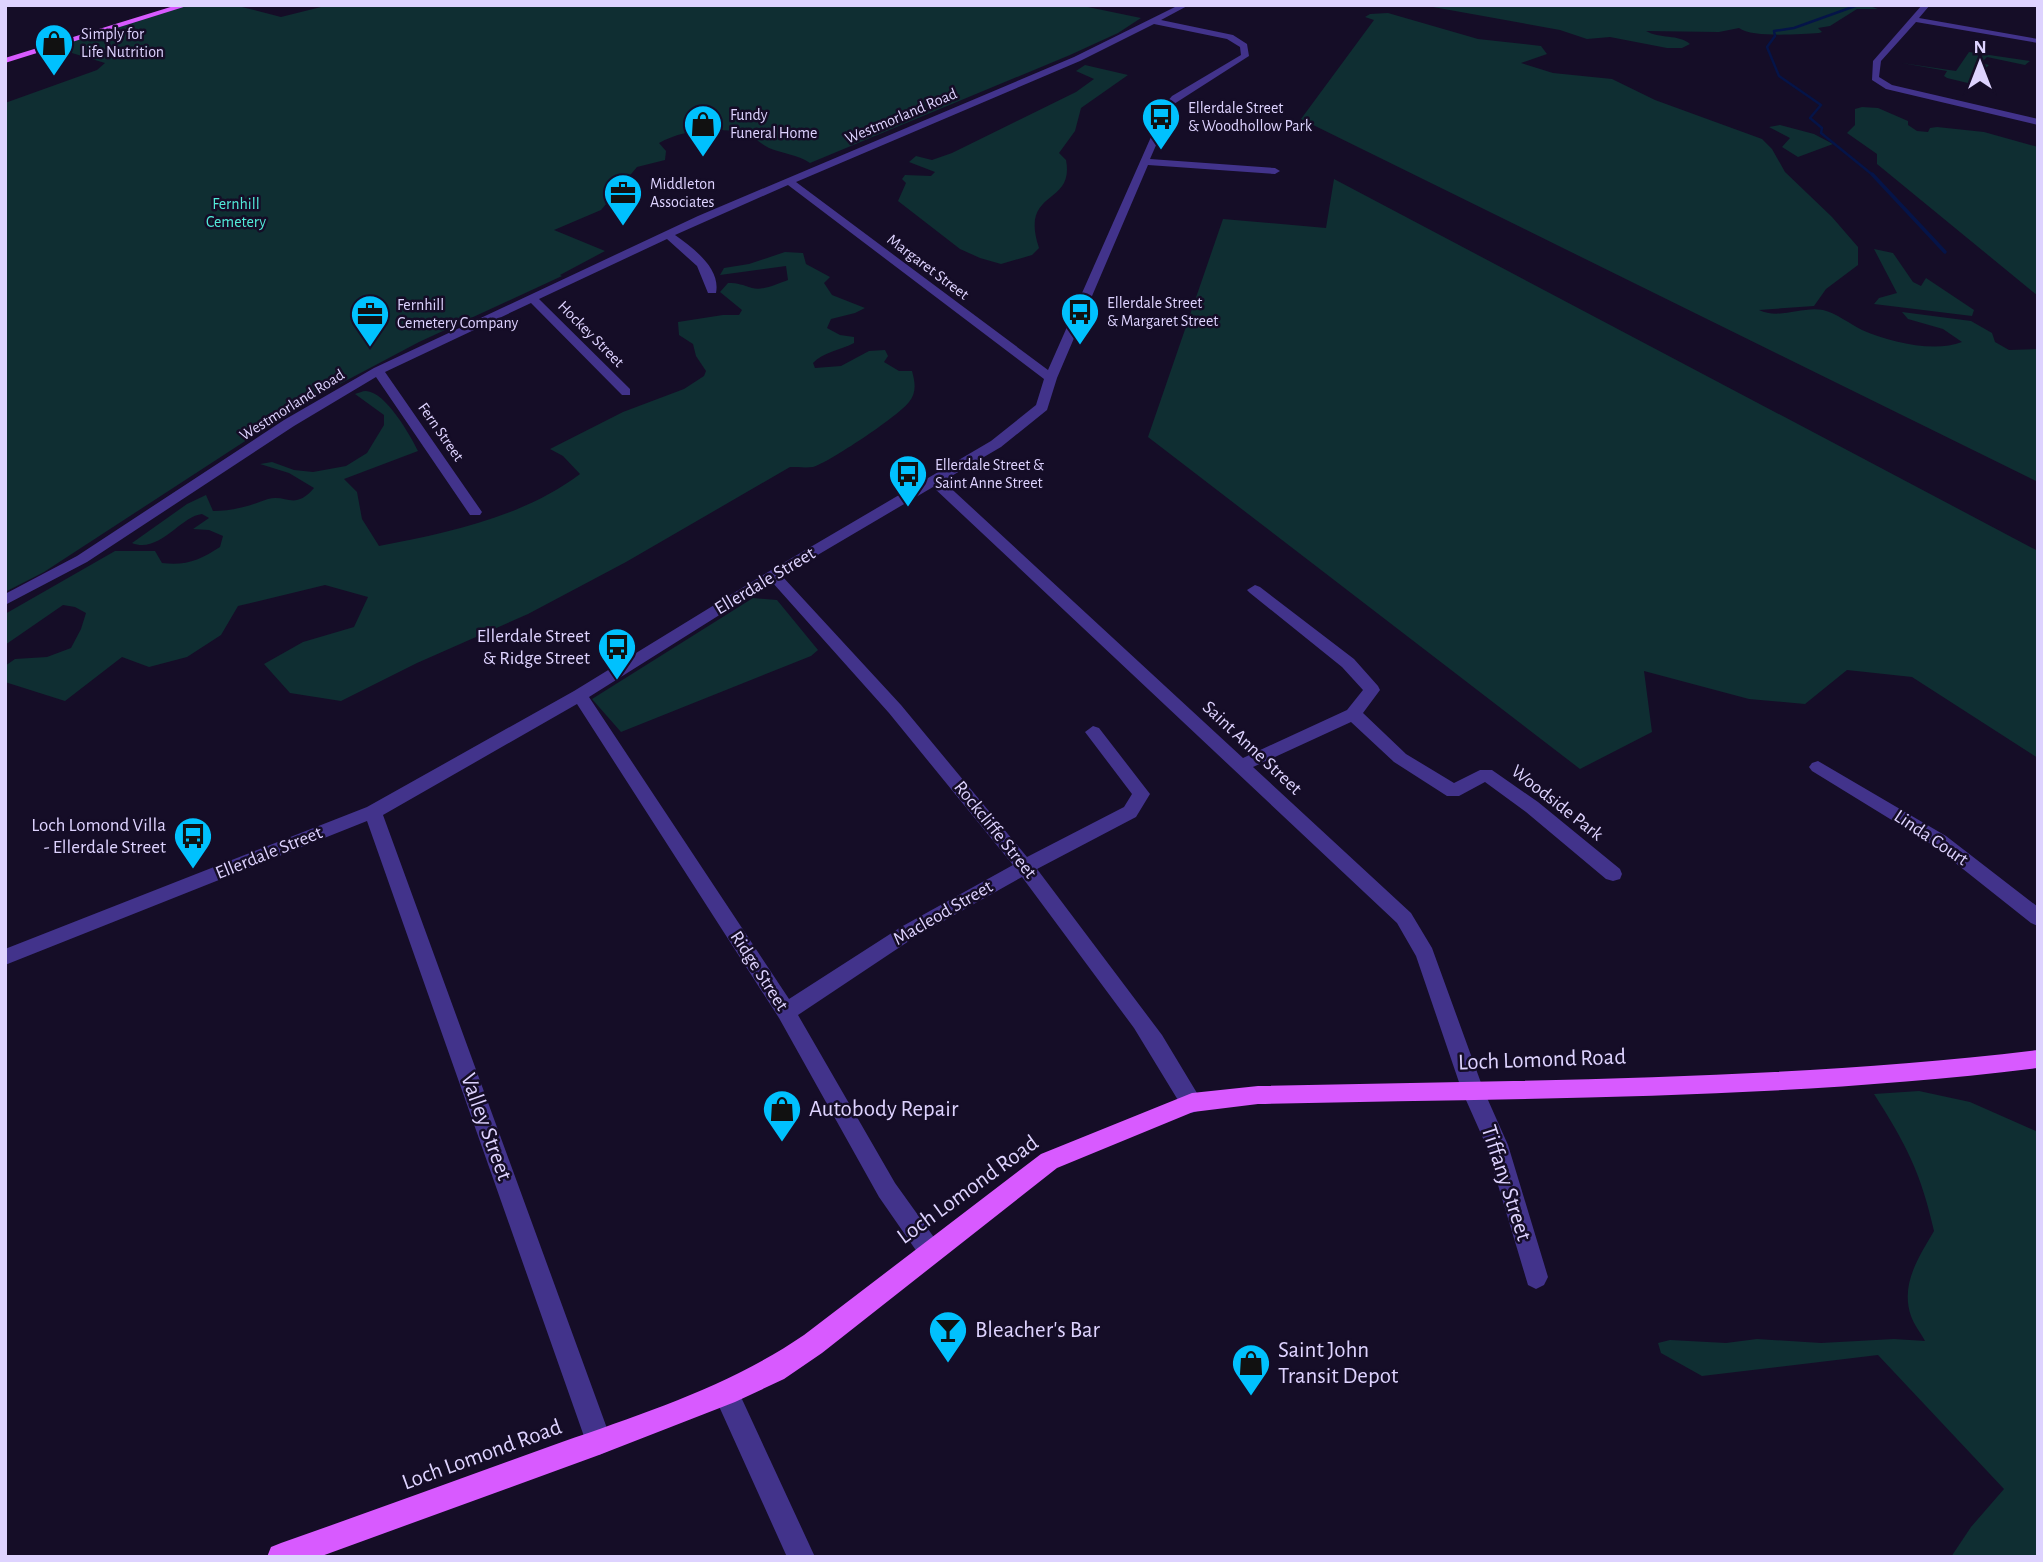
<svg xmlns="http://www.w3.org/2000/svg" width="2043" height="1562" font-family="'Alegreya Sans',sans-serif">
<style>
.green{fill:#0f2e32}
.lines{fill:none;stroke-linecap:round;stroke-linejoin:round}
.stream-far1{stroke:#051448;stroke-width:2.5}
.stream{stroke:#051448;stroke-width:3.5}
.minor{fill:#42338b;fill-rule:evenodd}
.major{fill:#d85aff;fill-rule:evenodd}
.labels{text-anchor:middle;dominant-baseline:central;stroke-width:5;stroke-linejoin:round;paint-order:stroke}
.far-poi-label{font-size:16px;fill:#ded3ff;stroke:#150d27;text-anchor:start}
.far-street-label{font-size:16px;fill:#ded3ff;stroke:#150d27}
.far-park-label{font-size:16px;fill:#52ecda;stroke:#150d27}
.street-label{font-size:19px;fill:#ded3ff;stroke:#150d27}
.poi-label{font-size:19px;fill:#ded3ff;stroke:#150d27;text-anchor:end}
.near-street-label{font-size:23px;fill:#ded3ff;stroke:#150d27}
.near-poi-label{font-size:23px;fill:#ded3ff;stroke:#150d27;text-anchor:start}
</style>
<rect width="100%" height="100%" fill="#150d27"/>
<path class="green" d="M186 5H234L281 17 329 5H1078L1141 18 1118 33 1070 55 810 163C797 154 783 154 769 148 762 145 757 139 750 136 724 125 683 129 659 143L666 151 665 160 637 167 601 210 554 230 605 251 560 275 562 276 419 342 302 404 44 572 5 592V103L97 70 105 63 52 47Z
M1422 5H1867L1878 9H1857L1830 26 1818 28 1822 32 1819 33C1801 34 1752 38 1739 28L1719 32 1646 31C1659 39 1679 34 1690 44L1682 48H1667L1610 37 1587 39 1560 30Z
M1388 13 1478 39 1541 46 1547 54 1521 63 1553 73 1612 79 1655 100 1762 139 1772 149 1785 172 1832 217 1858 247V265L1826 289 1814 306 1759 310C1779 320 1802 306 1823 310 1836 313 1850 324 1862 330 1890 342 1934 353 1962 342L1943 329 1908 319 1902 312 1971 321 1992 333 1995 342 2009 350 2038 349V482L1301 119 1374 20 1365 17 1370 14Z
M1969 52 2030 61 2025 65 1987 57 1981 63 1989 65 1973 80 1981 82 1976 85 1947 78 1944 76 1947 71 1902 63 1956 71Z
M1085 65 1128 75 1081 108 1075 131 1059 153 1066 160C1075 207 1019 188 1039 248L1032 255 1001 264 980 258 960 249 898 201 906 183 902 179 905 175 931 176 935 172 909 162 916 156 932 160 952 153 1076 92 1094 79 1076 71Z
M1862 107 1878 108 1908 121V125L1917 131 1928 132 1930 128 1937 127 1984 132 2038 147V296L1877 164V154L1847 133 1855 125V109Z
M1780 125 1814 134 1833 144 1798 157 1782 147 1790 138 1769 127Z
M1334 179 2038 551V758L1912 677 1847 670 1805 704 1749 699 1644 671 1652 732 1580 769 1148 437 1223 219 1326 228Z
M1874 249 1893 253 1913 282 1921 286 1926 278 1974 310 1972 316 1874 304 1879 298 1897 293Z
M785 252 803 253 806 264 830 277 824 283 832 295 865 308 855 313 831 319 827 328 840 335 854 337V343C841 350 823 352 813 363L815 368 841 366 869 351 885 350 888 356 884 362 899 371H912C915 382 917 392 909 402 900 415 828 463 813 467 806 468 797 467 790 467L626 562 528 614 417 663 341 701 290 693 264 664 303 642 354 627 368 597 325 585 238 606 221 635 187 657 149 667 122 657 65 701 5 682V666L15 659 47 657 71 648 81 629 86 613 75 607 63 605 5 645V614L115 551H155L162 563C186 566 200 560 220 547L223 536 209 530 193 529 209 518 202 514C181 516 159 554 132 543L187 504 206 495 213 511C234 511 249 506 268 499 287 494 294 511 314 488L289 473 260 464 272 462 294 470 313 472 346 466 367 453 384 425V415L355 394C359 393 362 391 366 391 386 392 410 435 418 451L344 479 357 492 362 519 379 546C448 533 523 517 580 474L563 456 550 449 623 412 684 389 704 376 706 371 696 356 693 344 679 335 678 322 723 315H739L742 310 720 292 728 283C738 283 743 285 752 288 763 291 777 284 788 280L786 266 720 275 724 268 749 264Z
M753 598 777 600 818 650 811 656 621 732 592 699Z
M1919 1091 1970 1102 2038 1132V1557H1951L1971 1527 2004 1489 1878 1355 1702 1376 1661 1353 1658 1343 1670 1340 1726 1343 1757 1339 1821 1343 1894 1339 1925 1341C1921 1333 1914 1325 1911 1316 1900 1284 1919 1257 1934 1231 1921 1173 1906 1144 1874 1094Z"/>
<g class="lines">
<path class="stream-far1" d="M1858 5 1794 28 1774 31 1775 36 1767 47 1779 76 1821 105 1810 118 1822 128 1821 133 1874 176"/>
<path class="stream" d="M1872 174 1945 252"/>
<path class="minor" d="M1179 5H1189L1161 20 1233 35 1247 44 1249 56 1174 104 1150 159 1275 168 1280 171 1275 174 1148 165 1057 378 1047 410 1001 447 943 481 1243 758 1347 710 1363 690 1342 667 1250 593 1247 590 1255 585 1260 587 1354 659 1378 686 1380 690 1363 713 1406 754 1454 783 1480 770H1492L1538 802 1620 869 1622 874 1620 879 1613 881 1606 879 1526 812 1485 782 1459 796H1447L1394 762 1351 722 1253 767 1411 913 1432 948 1484 1091 1508 1145 1548 1277 1544 1285 1536 1289 1528 1285 1486 1145 1462 1091 1416 956 1397 923 933 487 782 576 901 705 1027 857 1124 807 1132 794 1085 732 1093 726 1099 728 1150 794 1136 817 1037 869 1162 1035 1203 1103 1200 1110 1192 1113 1184 1110 1134 1028 1022 877 915 937 798 1015 895 1183 938 1243 942 1251 938 1259 930 1262 922 1259 879 1197 779 1018 577 704 383 815 612 1442 608 1451 599 1455 590 1451 586 1442 367 821 5 965V949L367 807 574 691 768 572 991 441 1036 405 1044 379 788 185 675 235C693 248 721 268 716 293H708L697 266 667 239 539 299 630 389V395H622L531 303 385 372 482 512 480 515H470L376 377 294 426 87 562 5 605V594L77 556 284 420 374 368 698 216 1074 57ZM1154 24 1227 39 1240 47 1241 55 1172 96 1166 103 1048 370 796 182 1080 61ZM772 582 889 713 1013 865 901 927 789 999 589 697Z
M1922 5H1930L1919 18 2038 39V43L1916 22 1881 61 1879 77 1892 85 2038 119V125L1886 89 1872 80 1873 61Z
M1818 761 1946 836 2038 907V926L2031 923 1934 846 1812 771 1809 767 1812 763Z
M726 1380 735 1384 815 1557H787L713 1393 717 1384Z"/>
<path class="major" d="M177 5H190L5 63V58Z
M2038 1050V1068C1780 1100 1518 1098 1258 1104L1193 1112 1057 1168 822 1353 784 1379 735 1402 599 1455 319 1557H267L271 1547 281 1543C375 1510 468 1476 562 1442 645 1413 731 1385 804 1335L1041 1154 1192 1093 1258 1086C1518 1080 1780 1081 2038 1050Z"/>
</g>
<defs>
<g id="shop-pin" transform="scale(2.0125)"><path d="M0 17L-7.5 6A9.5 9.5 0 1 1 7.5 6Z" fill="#00c1fe" stroke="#150d27"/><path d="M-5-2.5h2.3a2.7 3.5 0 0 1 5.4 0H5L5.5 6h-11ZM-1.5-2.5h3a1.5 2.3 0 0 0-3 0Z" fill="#111"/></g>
<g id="bus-pin" transform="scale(2.0125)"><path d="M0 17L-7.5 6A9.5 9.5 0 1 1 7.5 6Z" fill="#00c1fe" stroke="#150d27"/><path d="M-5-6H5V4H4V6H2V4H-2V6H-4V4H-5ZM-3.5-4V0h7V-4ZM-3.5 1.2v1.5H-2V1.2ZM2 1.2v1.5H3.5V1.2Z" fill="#111"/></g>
<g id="office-pin" transform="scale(2.0125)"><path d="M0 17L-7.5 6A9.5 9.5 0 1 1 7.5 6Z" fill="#00c1fe" stroke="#150d27"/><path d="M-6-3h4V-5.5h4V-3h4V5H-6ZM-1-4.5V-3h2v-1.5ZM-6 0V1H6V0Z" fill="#111"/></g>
<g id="bar-pin" transform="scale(2.0125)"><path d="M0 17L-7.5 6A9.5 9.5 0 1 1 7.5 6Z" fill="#00c1fe" stroke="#150d27"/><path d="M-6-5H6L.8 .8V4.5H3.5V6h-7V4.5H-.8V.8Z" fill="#111"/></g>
</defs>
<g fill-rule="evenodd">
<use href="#shop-pin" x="54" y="43"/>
<use href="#bus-pin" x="1161" y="117"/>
<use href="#shop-pin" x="703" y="124"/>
<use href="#office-pin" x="623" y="193"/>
<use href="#bus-pin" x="1080" y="312"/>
<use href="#office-pin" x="370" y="314"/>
<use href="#bus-pin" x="908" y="474"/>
<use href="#bus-pin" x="617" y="647"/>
<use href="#bus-pin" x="193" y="836"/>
<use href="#shop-pin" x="782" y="1109"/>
<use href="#bar-pin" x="948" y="1330"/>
<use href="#shop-pin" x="1251" y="1363"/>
</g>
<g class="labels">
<g class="far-poi-label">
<text x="81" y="34">Simply for<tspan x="81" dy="18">Life Nutrition</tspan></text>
<text x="1188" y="108">Ellerdale Street<tspan x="1188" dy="18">&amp; Woodhollow Park</tspan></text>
<text x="730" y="115">Fundy<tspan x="730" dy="18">Funeral Home</tspan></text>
<text x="650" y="184">Middleton<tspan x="650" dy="18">Associates</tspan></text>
<text x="1107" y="303">Ellerdale Street<tspan x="1107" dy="18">&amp; Margaret Street</tspan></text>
<text x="397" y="305">Fernhill<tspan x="397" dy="18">Cemetery Company</tspan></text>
<text x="935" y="465">Ellerdale Street &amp;<tspan x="935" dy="18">Saint Anne Street</tspan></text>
</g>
<g class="far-street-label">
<text transform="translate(901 116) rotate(-23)">Westmorland Road</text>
<text transform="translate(928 267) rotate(37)">Margaret Street</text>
<text transform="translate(591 334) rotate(45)">Hockey Street</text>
<text transform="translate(292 405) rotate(-32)">Westmorland Road</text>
<text transform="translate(441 432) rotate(55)">Fern Street</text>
</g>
<g class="far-park-label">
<text x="236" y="204">Fernhill<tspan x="236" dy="18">Cemetery</tspan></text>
</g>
<g class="street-label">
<text transform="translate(765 581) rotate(-31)">Ellerdale Street</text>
<text transform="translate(1252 748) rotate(43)">Saint Anne Street</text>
<text transform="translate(1557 803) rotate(38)">Woodside Park</text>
<text transform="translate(995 830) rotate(51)">Rockcliffe Street</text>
<text transform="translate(1931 838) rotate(34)">Linda Court</text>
<text transform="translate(269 853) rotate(-22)">Ellerdale Street</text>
<text transform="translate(943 913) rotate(-30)">Macleod Street</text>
<text transform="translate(759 971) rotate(57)">Ridge Street</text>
</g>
<g class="poi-label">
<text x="590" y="636">Ellerdale Street<tspan x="590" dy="22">&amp; Ridge Street</tspan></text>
<text x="166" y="825">Loch Lomond Villa<tspan x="166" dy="22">- Ellerdale Street</tspan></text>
</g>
<g class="near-street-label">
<text transform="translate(1542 1060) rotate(-2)">Loch Lomond Road</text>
<text transform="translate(486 1127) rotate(70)">Valley Street</text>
<text transform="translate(1506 1183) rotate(72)">Tiffany Street</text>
<text transform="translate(968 1190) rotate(-36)">Loch Lomond Road</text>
<text transform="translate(482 1455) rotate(-20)">Loch Lomond Road</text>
</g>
<g class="near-poi-label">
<text x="809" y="1109">Autobody Repair</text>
<text x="975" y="1330">Bleacher's Bar</text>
<text x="1278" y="1350">Saint John<tspan x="1278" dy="26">Transit Depot</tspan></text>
</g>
</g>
<rect width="2043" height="1562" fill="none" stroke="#ded3ff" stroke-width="14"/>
<g transform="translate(1980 63)" stroke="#150d27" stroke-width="5" paint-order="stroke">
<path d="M0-5L12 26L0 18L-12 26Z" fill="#ded3ff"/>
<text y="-10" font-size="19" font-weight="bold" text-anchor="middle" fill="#ded3ff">N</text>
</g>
</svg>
